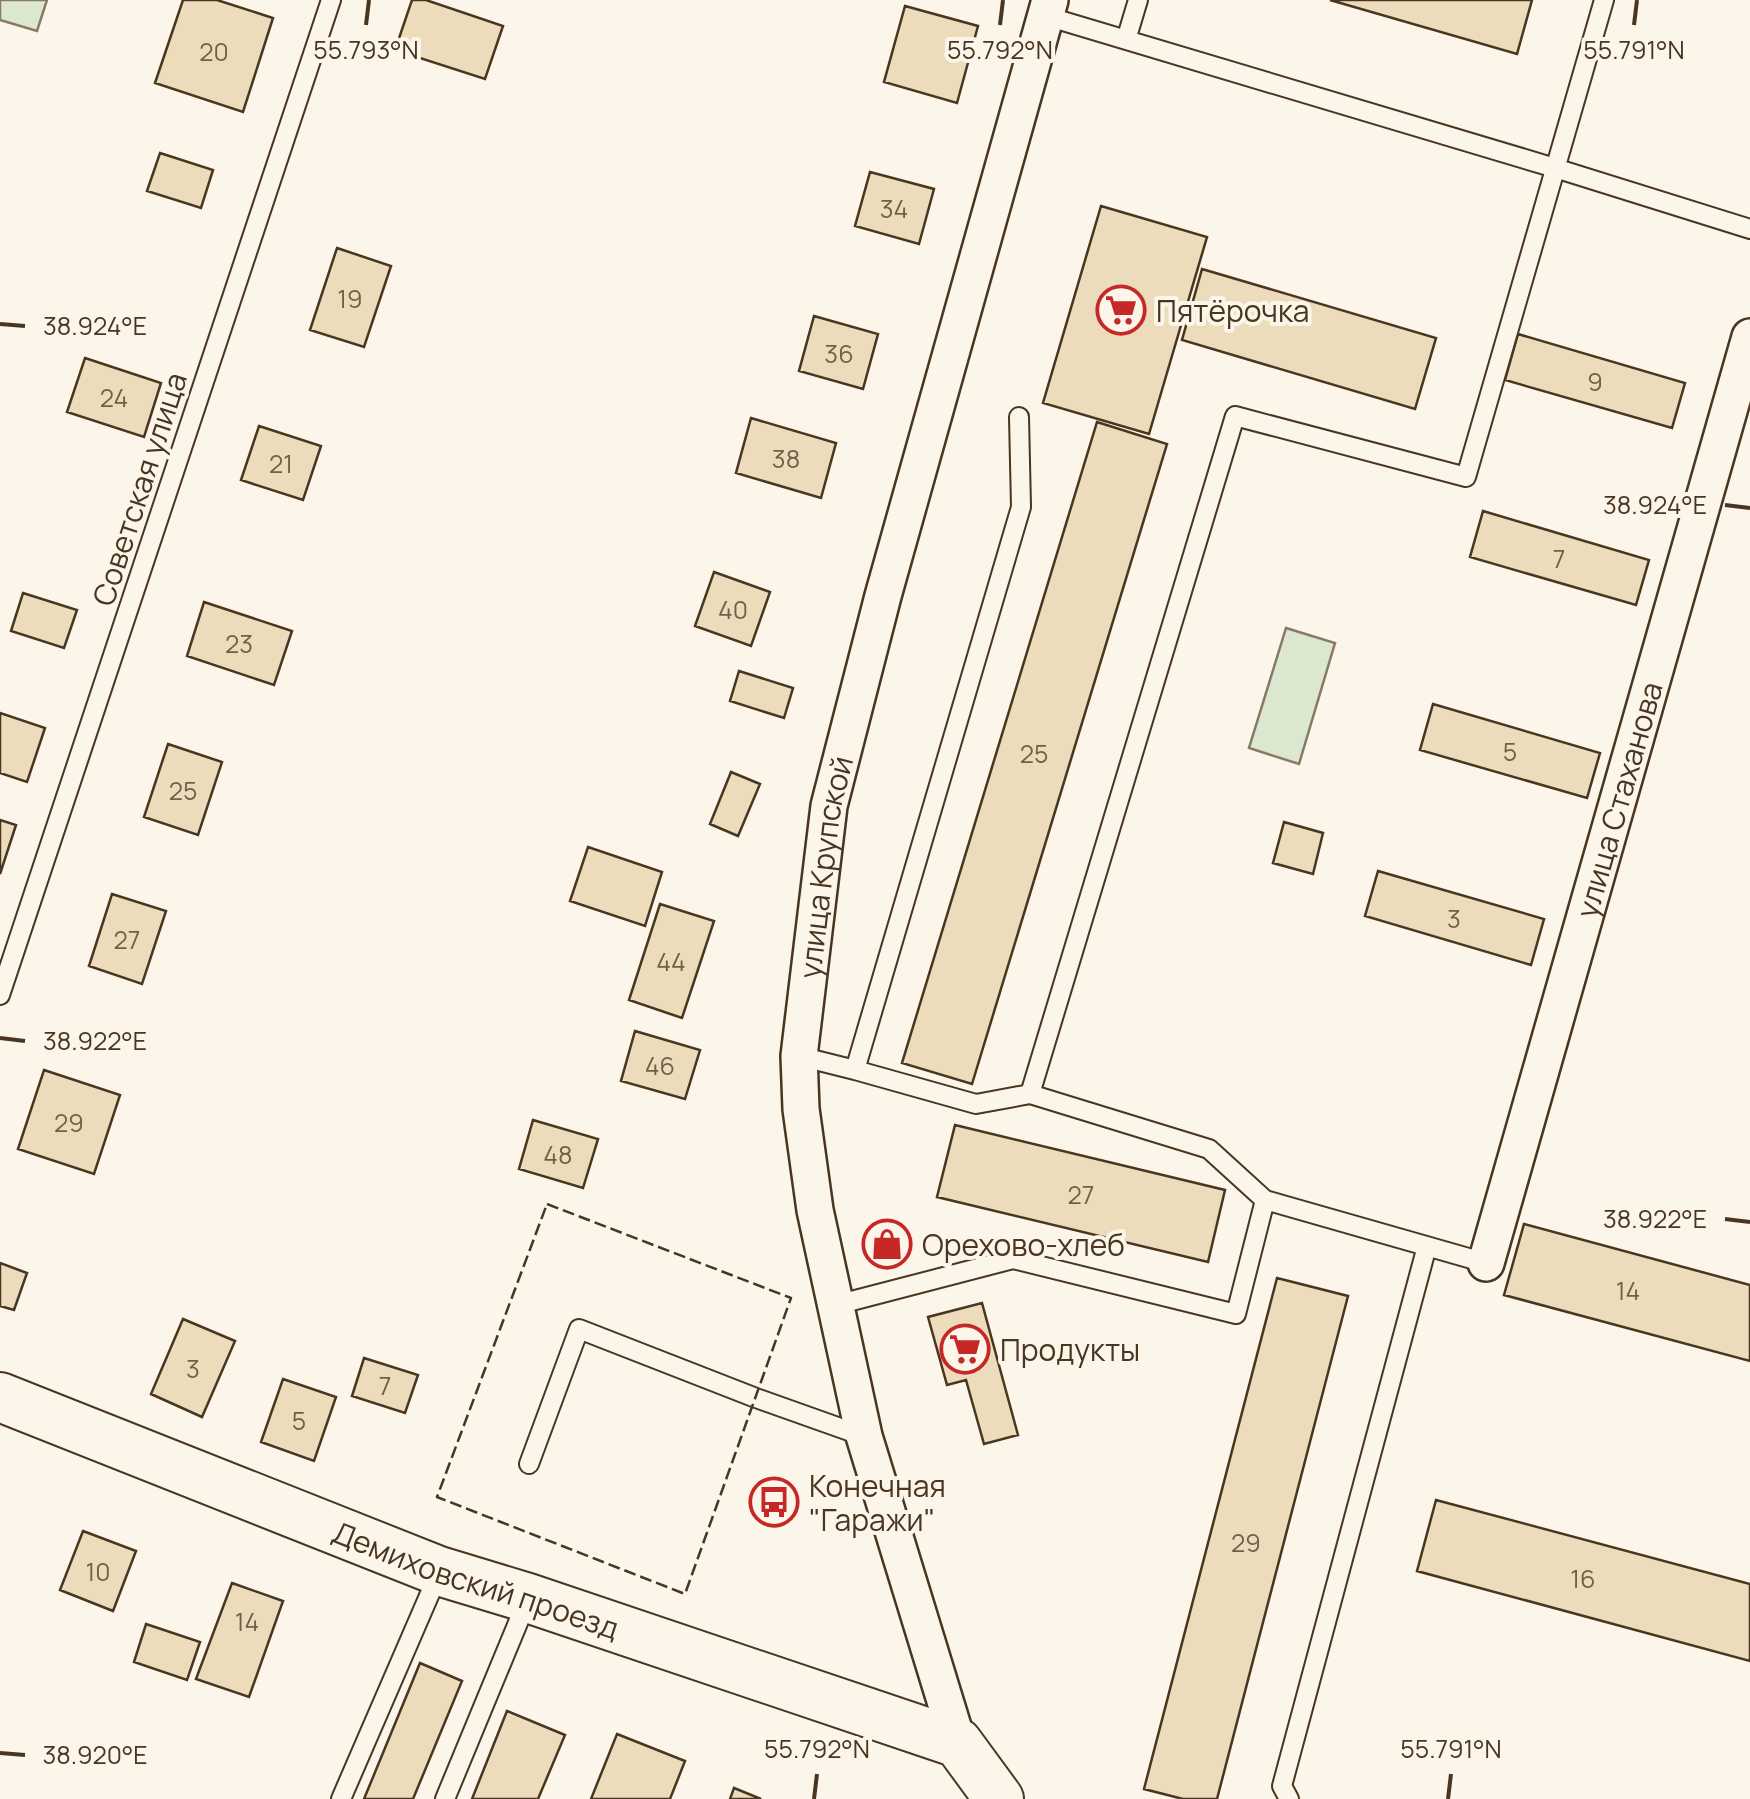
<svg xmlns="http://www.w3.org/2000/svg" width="1750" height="1799" font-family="Manrope,sans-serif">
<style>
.green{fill:#dce7d0;stroke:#887966;stroke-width:2.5}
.building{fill:#ecdcbc;stroke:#4a3520;stroke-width:2.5}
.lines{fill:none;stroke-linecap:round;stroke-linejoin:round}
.service-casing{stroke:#4a3520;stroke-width:22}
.minor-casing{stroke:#4a3520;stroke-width:40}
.secondary-casing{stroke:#4a3520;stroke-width:52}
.service{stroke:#fbf6e9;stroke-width:18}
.minor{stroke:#fbf6e9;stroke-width:35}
.secondary{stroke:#fbf6e9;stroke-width:48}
.fence{stroke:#4a3520;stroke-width:2.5;stroke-dasharray:12 5;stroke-linecap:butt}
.ticks{fill:none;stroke:#4a3520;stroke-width:4}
.labels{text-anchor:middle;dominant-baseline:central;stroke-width:8;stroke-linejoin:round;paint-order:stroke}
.number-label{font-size:25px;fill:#725f47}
.poi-label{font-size:30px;fill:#4a3520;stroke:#fbf6e9;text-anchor:start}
.street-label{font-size:30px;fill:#4a3520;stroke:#fbf6e9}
.ticks-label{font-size:25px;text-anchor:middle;fill:#4a3520;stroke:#fbf6e9;stroke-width:8;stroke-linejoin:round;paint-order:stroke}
</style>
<rect width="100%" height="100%" fill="#fbf6e9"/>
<path class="green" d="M0 0H47L37 31 0 20Z
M1286 628 1335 643 1299 764 1249 748Z"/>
<path class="building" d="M183 0H217L273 18 243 112 155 83Z
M412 0H426L503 26 485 79 395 50Z
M1330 0H1532L1517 54Z
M905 6 978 26 957 103 884 82Z
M160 153 213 170 201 208 147 191Z
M870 172 934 189 919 244 855 226Z
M1101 206 1207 237 1149 434 1043 403Z
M337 248 391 266 364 347 310 330Z
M1202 269 1436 338 1415 409 1182 340Z
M814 316 878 334 863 389 799 371Z
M1518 334 1685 383 1672 428 1505 380Z
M85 358 161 383 144 437 67 412Z
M751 418 836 443 821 498 736 473Z
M1097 422 1167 444 972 1084 902 1063Z
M259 426 321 446 303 500 241 480Z
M1483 511 1649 560 1636 605 1470 557Z
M714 572 770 592 751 646 695 626Z
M23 593 77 610 64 648 11 631Z
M204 602 292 631 274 685 187 656Z
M739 671 793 688 784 718 730 701Z
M1433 704 1600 753 1587 798 1420 750Z
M0 713 45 728 27 782 0 773Z
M168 744 222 762 198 835 144 817Z
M731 772 760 784 738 836 710 824Z
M0 820 16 825 0 874Z
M1284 822 1323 833 1313 874 1273 863Z
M588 847 662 872 645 926 570 901Z
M1378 871 1544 919 1531 965 1365 916Z
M112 894 166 911 142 984 89 966Z
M660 904 714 921 682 1018 629 1000Z
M635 1031 700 1050 685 1099 621 1081Z
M44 1070 120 1095 94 1174 18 1149Z
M533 1120 598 1139 583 1188 519 1169Z
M955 1125 1225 1190 1208 1262 937 1197Z
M1524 1224 1750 1285V1361L1504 1295Z
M0 1263 27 1273 14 1310 0 1306Z
M1277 1278 1348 1296 1217 1799H1183L1144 1789Z
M982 1303 1018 1435 984 1444 966 1380 947 1385 928 1317Z
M183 1319 235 1341 202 1417 151 1394Z
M364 1358 418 1375 405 1413 352 1396Z
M283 1379 336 1397 314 1461 261 1442Z
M1436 1500 1750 1584V1661L1417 1571Z
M83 1531 136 1551 113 1611 60 1590Z
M232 1583 283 1601 249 1697 196 1679Z
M146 1624 200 1642 187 1680 134 1662Z
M420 1663 462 1681 413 1799H364Z
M507 1711 565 1735 538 1799H472Z
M617 1734 685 1761 670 1799H591Z
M734 1788 761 1799H730Z"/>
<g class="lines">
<g class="service-casing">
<path id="service" d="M1046 16 1555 168 1750 229
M1126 40 1138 0
M1019 417 1021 507 855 1070 976 1104 1030 1094
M0 995 331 0
M799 1056 855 1070
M1486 1263 1265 1200 1209 1149 1030 1094 1235 416 1466 477 1604 0
M836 1305 1013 1259 1236 1314 1265 1200
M529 1464 579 1329 756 1398 863 1436
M341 1799 438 1575
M445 1799 527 1601
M1289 1799 1282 1786 1427 1246"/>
</g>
<g class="minor-casing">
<g id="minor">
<path id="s1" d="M1486 1263 1750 337"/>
<path id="s2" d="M958 1743 864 1436 815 1210 801 1109 799 1056 829 806 883 596 1050 0"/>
</g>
</g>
<g class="secondary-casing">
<g id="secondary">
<path id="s3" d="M0 1397 439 1571 528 1598 958 1743 999 1799"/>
</g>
</g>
<use href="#service" class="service"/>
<use href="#minor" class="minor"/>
<use href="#secondary" class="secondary"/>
<path class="fence" d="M547 1204 791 1298 685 1594 437 1497Z"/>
</g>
<path class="ticks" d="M366 25 369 0M1000 25 1003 0M1634 25 1637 0M0 324 25 326M1725 505 1750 508M0 1038 25 1041M1725 1219 1750 1222M0 1753 25 1755M814 1799 817 1774M1448 1799 1451 1774"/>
<defs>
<g id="supermarket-ring" transform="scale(2.5)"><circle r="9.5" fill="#fbf6e9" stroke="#c62828" stroke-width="1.5"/><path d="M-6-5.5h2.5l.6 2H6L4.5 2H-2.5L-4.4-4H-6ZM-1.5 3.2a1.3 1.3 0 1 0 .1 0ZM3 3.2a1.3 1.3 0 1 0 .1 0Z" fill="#c62828"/></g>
<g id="shop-ring" transform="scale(2.5)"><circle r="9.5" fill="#fbf6e9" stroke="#c62828" stroke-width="1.5"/><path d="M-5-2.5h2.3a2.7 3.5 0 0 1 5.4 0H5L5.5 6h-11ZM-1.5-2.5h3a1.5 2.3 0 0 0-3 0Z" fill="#c62828"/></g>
<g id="bus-ring" transform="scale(2.5)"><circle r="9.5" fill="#fbf6e9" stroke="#c62828" stroke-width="1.5"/><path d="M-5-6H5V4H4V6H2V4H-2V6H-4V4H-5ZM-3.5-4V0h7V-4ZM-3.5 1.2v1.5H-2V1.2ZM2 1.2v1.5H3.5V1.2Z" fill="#c62828"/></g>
</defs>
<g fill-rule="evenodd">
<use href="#supermarket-ring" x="1121" y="310"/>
<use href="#shop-ring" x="887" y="1244"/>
<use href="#supermarket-ring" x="965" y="1349"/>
<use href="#bus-ring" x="774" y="1502"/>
</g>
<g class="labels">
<g class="number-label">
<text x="214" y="51">20</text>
<text x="894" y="208">34</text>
<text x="350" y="298">19</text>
<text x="839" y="353">36</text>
<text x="1595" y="381">9</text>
<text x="114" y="397">24</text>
<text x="786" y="458">38</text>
<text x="281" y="463">21</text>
<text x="1559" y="558">7</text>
<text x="733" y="609">40</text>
<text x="239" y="643">23</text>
<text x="1510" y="751">5</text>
<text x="1034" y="753">25</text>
<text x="183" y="790">25</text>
<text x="1454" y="918">3</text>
<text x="127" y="939">27</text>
<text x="671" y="961">44</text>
<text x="660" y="1065">46</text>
<text x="69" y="1122">29</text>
<text x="558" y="1154">48</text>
<text x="1081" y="1194">27</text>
<text x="1628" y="1290">14</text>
<text x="193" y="1368">3</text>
<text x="385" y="1385">7</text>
<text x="299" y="1420">5</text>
<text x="1246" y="1542">29</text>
<text x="98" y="1571">10</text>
<text x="1583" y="1578">16</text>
<text x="247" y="1621">14</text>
</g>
<g class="poi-label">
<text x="1156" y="310">Пятёрочка</text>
<text x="922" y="1244">Орехово-хлеб</text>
<text x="1000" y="1349">Продукты</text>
<text x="809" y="1485">Конечная<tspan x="809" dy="34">"Гаражи"</tspan></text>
</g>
<g class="street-label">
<text transform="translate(139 489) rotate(-72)">Советская улица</text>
<text stroke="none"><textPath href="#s1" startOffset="482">улица Стаханова</textPath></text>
<text stroke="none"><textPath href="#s2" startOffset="898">улица Крупской</textPath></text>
<text stroke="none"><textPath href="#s3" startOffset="510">Демиховский проезд</textPath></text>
</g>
</g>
<g class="ticks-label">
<text x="366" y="59">55.793°N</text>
<text x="1000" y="59">55.792°N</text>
<text x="1634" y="59">55.791°N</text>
<text x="95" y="335">38.924°E</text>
<text x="1655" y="514">38.924°E</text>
<text x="95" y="1050">38.922°E</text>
<text x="1655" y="1228">38.922°E</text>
<text x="817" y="1758">55.792°N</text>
<text x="1451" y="1758">55.791°N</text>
<text x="95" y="1764">38.920°E</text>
</g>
</svg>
